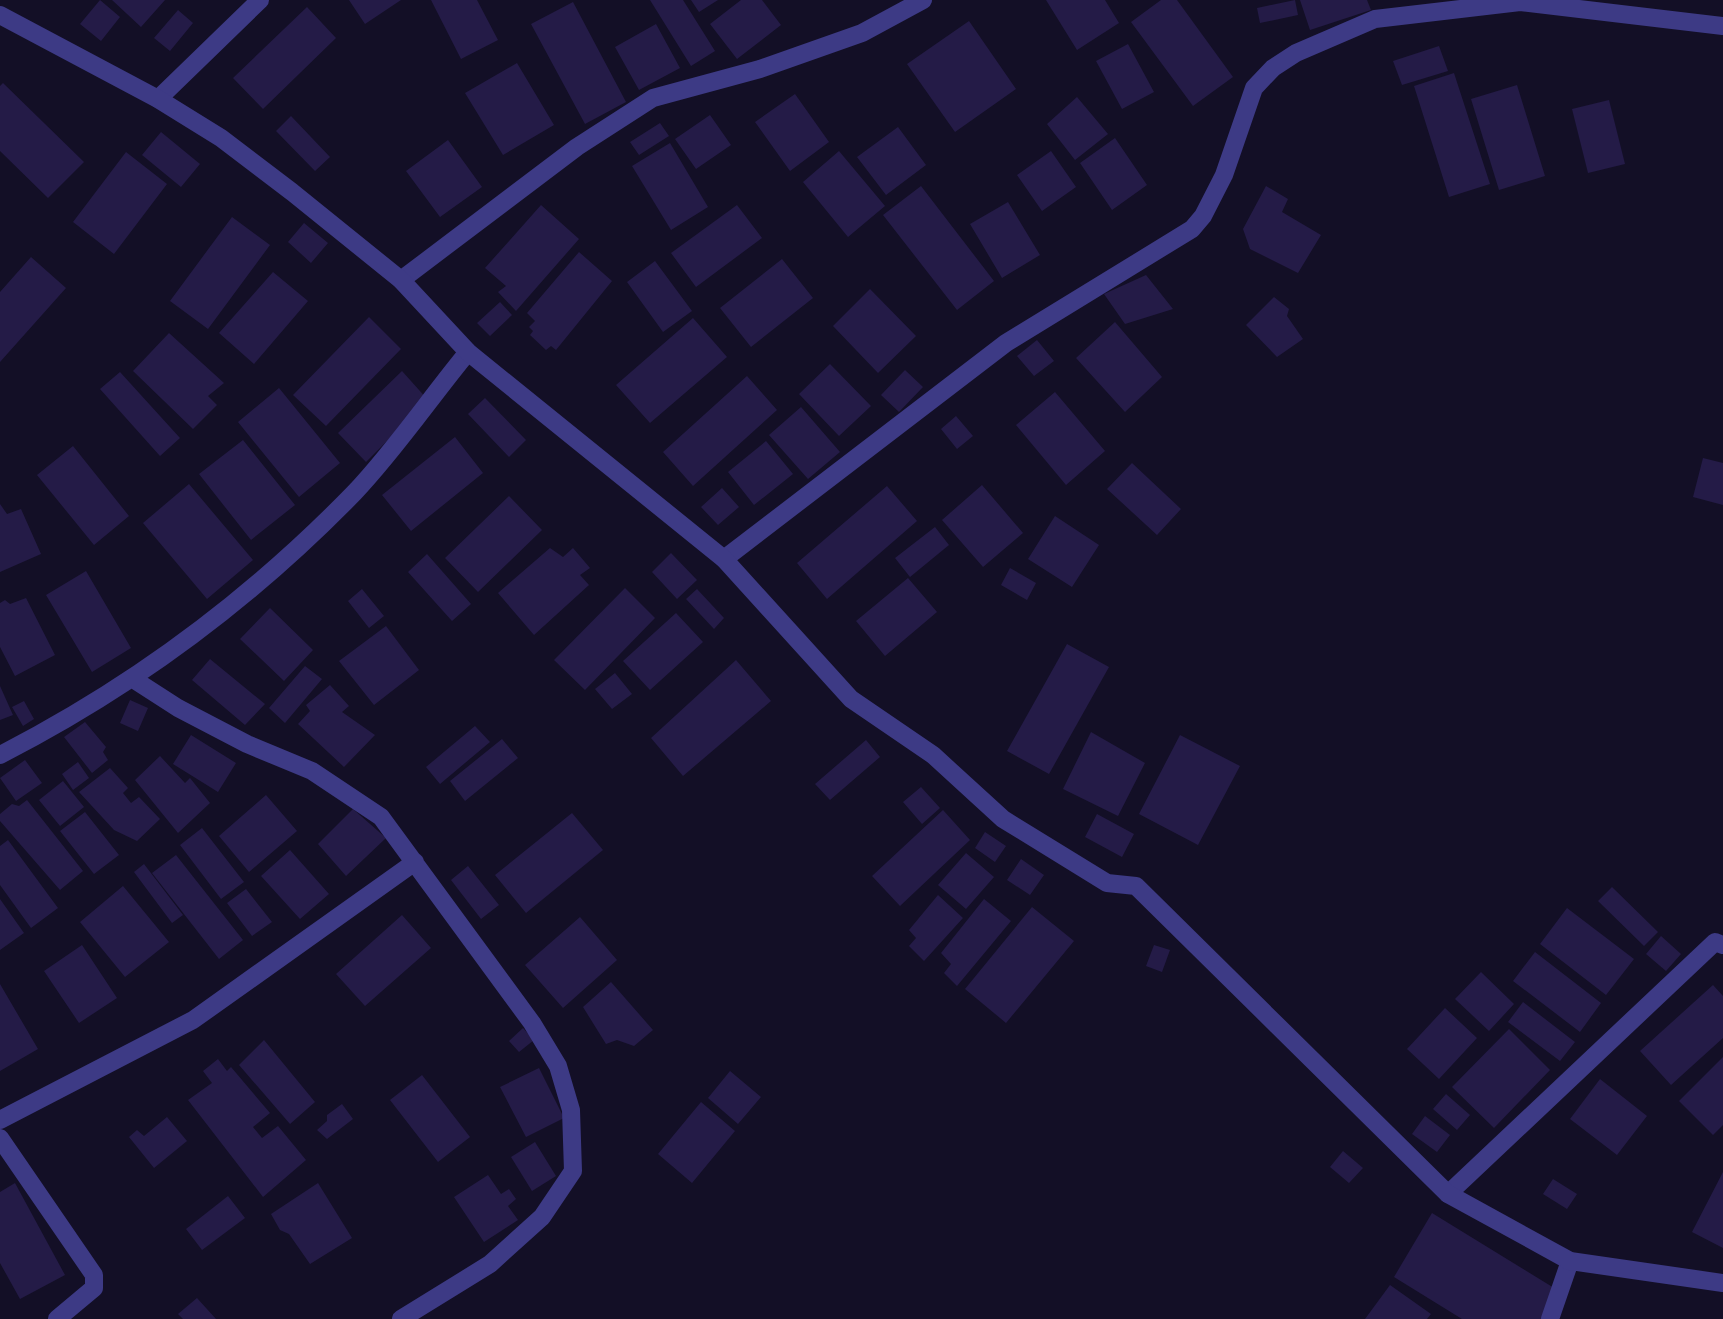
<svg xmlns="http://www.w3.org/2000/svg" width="1723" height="1319" font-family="'Sofia Sans Condensed',sans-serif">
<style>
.building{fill:#241b47}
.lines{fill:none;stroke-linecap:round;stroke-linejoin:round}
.minor{stroke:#3d3a85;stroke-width:18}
.tertiary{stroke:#3d3a85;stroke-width:18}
</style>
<rect width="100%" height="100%" fill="#130f26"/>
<path class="building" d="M100 0 120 17 101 41 80 24Z
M112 0H165L141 27Z
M349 0H401L365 24Z
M431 0H477L498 40 461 59Z
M650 0H683L715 51 691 66Z
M691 0H718L699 12Z
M741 0H762L781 25 737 59 710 24Z
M1046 0H1105L1119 23 1077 50Z
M1161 0H1177L1233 77 1193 106 1131 22Z
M1295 0 1298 15 1260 23 1257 8Z
M1300 0H1367L1371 10 1310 30Z
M573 2 626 102 585 124 531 24Z
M307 7 336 38 263 109 233 78Z
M178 10 193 23 170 51 154 38Z
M969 21 1016 89 955 132 907 64Z
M656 24 680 68 639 90 615 47Z
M1128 44 1154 92 1122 109 1096 61Z
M1439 46 1448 71 1402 85 1393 61Z
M517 63 554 125 503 155 465 93Z
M1454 73 1490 184 1449 197 1414 86Z
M3 83 84 162 48 198 0 151V86Z
M1517 85 1545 176 1499 190 1471 99Z
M795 94 829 142 790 171 755 122Z
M1077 97 1108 134 1075 160 1047 124Z
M1609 100 1625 164 1588 173 1572 109Z
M710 115 731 145 696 169 675 139Z
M291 116 330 157 315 171 276 131Z
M660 123 669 136 639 155 630 142Z
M898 127 926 165 886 195 857 157Z
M161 132 200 164 181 187 142 155Z
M1115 138 1147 185 1112 210 1080 163Z
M448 140 482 187 440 217 406 171Z
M670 143 708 207 671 230 632 166Z
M839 151 885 206 848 237 803 182Z
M1051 151 1076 187 1042 211 1017 175Z
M126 152 167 184 114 254 73 222Z
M921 186 994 281 957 310 883 215Z
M1266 186 1288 199 1282 212 1321 235 1298 273 1250 249 1243 229Z
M1008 202 1040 255 1002 278 970 224Z
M541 205 579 239 516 311 498 292 506 286 485 268Z
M737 205 762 238 696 287 671 253Z
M232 217 270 245 208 329 170 301Z
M304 223 328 243 311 263 288 242Z
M579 252 612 281 556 350 551 346 546 350 530 335 533 331 529 327 535 321 527 313Z
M31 257 66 288 0 362V292Z
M782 259 813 298 751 347 720 308Z
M655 261 692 311 663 332 627 282Z
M273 272 308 301 254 364 219 333Z
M1146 275 1173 309 1125 324 1104 294Z
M870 289 916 336 878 373 833 326Z
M1274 297 1289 309 1287 316 1303 339 1277 357 1246 325Z
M500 302 512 315 490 336 477 323Z
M369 317 401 349 326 426 293 395Z
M693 318 727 357 650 423 616 385Z
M1115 322 1162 377 1125 412 1076 358Z
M169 333 224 383 208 396 217 405 193 429 133 371Z
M1037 340 1054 361 1034 376 1017 356Z
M830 364 871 406 839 436 799 394Z
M905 370 923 387 899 412 881 395Z
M402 371 428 400 366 462 338 433Z
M120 372 180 438 160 456 100 389Z
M747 376 777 410 693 486 663 452Z
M279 388 340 463 299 497 238 422Z
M1055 392 1105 451 1066 485 1016 425Z
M485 398 526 440 509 457 468 414Z
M801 407 840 452 808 479 769 435Z
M956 416 973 436 957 449 941 429Z
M455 437 483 473 411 531 382 495Z
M243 440 295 505 251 540 199 474Z
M766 441 793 474 754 505 728 472Z
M73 446 129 516 94 545 37 475Z
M1703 458 1723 463V505L1693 497Z
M1132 463 1181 509 1157 535 1107 489Z
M189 484 253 560 207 599 143 523Z
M982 485 1023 533 983 567 942 520Z
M887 486 917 521 827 599 797 563Z
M722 488 739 507 718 525 701 507Z
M509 496 542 530 478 592 445 558Z
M0 504 7 514 21 509 41 554 0 572Z
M1055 516 1099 545 1072 587 1028 559Z
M935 527 949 545 910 577 895 558Z
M550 548 563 557 573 548 590 568 580 575 589 585 534 635 498 593Z
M671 553 697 580 677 599 652 572Z
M427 554 471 604 452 621 408 572Z
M1010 568 1036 583 1027 600 1001 585Z
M86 571 131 648 92 672 46 595Z
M908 578 937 612 885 656 856 621Z
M625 588 655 618 585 690 554 660Z
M362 589 384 616 369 628 348 601Z
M697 589 724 618 714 629 686 599Z
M26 598 55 655 15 676 0 647V603L5 600 10 604Z
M270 608 313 650 284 681 240 639Z
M676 613 703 642 650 690 623 661Z
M386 626 419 670 374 705 339 661Z
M1067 644 1109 667 1049 774 1007 751Z
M210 659 265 704 245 725 192 680Z
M736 660 771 701 683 776 651 738Z
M305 666 322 679 285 723 269 708Z
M615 673 632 694 612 709 595 689Z
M330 685 349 706 342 712 375 735 344 767 298 724 310 711 306 705Z
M0 686 13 715 0 720Z
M130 700 148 708 138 731 120 723Z
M24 701 34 719 23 726 12 707Z
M85 722 106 747 103 752 108 760 92 773 64 737Z
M475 726 490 742 440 784 426 767Z
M1091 732 1145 763 1118 816 1063 789Z
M191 735 236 763 218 792 173 764Z
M1180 735 1240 766 1198 845 1139 814Z
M502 739 518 758 465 801 450 781Z
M866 740 880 757 830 800 815 784Z
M160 756 185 783 190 778 210 803 178 833 135 780Z
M25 760 42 783 16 801 0 778Z
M78 762 89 778 73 790 62 774Z
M110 768 128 788 123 793 131 803 139 797 160 819 137 841 114 830 79 792Z
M63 781 84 807 60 826 39 800Z
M921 787 940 808 922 824 903 802Z
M266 795 297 831 249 872 219 836Z
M27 800 83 871 60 890 0 821V814L12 804 19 806Z
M353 809 386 838 346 876 318 844Z
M943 810 970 840 900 906 872 876Z
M85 812 119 855 94 874 60 831Z
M572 813 603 850 526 913 495 875Z
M1097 814 1134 834 1122 857 1085 837Z
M202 828 244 882 221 899 180 845Z
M985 832 1006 846 995 862 975 848Z
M8 840 58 908 31 928 0 885V846Z
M290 850 329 894 300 919 261 876Z
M966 853 994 877 966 909 938 885Z
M176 855 243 940 219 959 152 873Z
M1021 859 1044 875 1030 895 1007 880Z
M144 864 183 915 172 923 134 872Z
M468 866 499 905 481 919 451 880Z
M123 886 169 942 125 977 80 922Z
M1612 887 1658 932 1644 946 1598 901Z
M246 889 272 922 252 936 227 903Z
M938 895 963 918 924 961 909 946 916 938 909 930Z
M0 899 24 933 0 950Z
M984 899 1011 921 957 986 944 973 951 964 941 953Z
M1032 907 1074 941 1006 1023 965 989Z
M1567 908 1634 959 1606 995 1540 944Z
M402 915 431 948 365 1006 336 974Z
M580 917 617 960 563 1008 525 965Z
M1661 936 1681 954 1666 971 1646 954Z
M82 945 117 998 79 1023 44 971Z
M1154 945 1170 950 1162 972 1146 966Z
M1535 952 1601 1003 1580 1032 1513 981Z
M1481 972 1514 1004 1489 1031 1455 999Z
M611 982 653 1030 634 1046 617 1040 606 1044 583 1007Z
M0 984 38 1049 0 1071Z
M1713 985 1723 996V1038L1671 1085 1640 1051Z
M1523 1002 1575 1042 1560 1061 1508 1022Z
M1445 1008 1477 1038 1439 1079 1407 1049Z
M523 1028 534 1040 519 1052 509 1041Z
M1509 1029 1550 1070 1494 1128 1452 1087Z
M264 1040 315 1102 290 1124 239 1065Z
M1723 1057V1125L1713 1135 1679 1101Z
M218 1059 227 1071 231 1067 270 1113 253 1127 262 1138 278 1126 306 1160 263 1197 188 1100 212 1083 203 1071Z
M539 1068 564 1118 526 1137 500 1087Z
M730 1071 761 1097 738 1124 708 1098Z
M422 1075 470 1137 438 1162 390 1100Z
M1600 1079 1647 1116 1617 1155 1570 1119Z
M1446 1094 1470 1115 1457 1130 1433 1109Z
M701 1102 735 1131 692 1183 658 1154Z
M342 1104 353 1119 327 1139 317 1130 327 1121V1115Z
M1425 1116 1450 1135 1437 1152 1412 1134Z
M167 1117 187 1141 154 1168 129 1137 137 1130 144 1136Z
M535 1142 556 1176 532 1191 511 1157Z
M1343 1151 1363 1168 1349 1183 1330 1167Z
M1723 1172V1248L1692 1232Z
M488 1175 501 1194 509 1189 516 1199 508 1206 518 1220 484 1242 454 1197Z
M1553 1179 1577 1194 1567 1209 1543 1194Z
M15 1183 65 1275 20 1299 0 1263V1192Z
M318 1183 352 1238 310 1264 289 1234 280 1230 271 1214Z
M228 1196 245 1218 202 1250 186 1229Z
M1432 1213 1559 1291 1542 1319H1462L1394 1277Z
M1390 1285 1431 1314 1427 1319H1365Z
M197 1298 216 1319H183L178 1314Z"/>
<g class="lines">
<path class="minor" d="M158 99 260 0
M401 280 577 147 653 98 760 69 862 33 923 0
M724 559 1006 343 1192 229 1203 216 1224 175 1254 88 1273 68 1296 53 1375 19 1520 2 1723 26
M133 679 178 708 247 744 312 771 381 817 532 1023 558 1066 571 1110 573 1171 542 1217 490 1264 401 1319
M0 755C131 688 251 599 354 493 395 450 430 398 468 352
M0 1120 193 1020 415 862
M0 1138 94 1275V1288L57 1319
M1448 1194 1715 942 1723 945
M1550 1319 1570 1261"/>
<path class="tertiary" d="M0 15 158 99 221 138 292 192 401 280 468 352 724 559 851 699 933 755 1003 819 1107 883 1136 886 1448 1194 1570 1261 1723 1283"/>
</g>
</svg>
